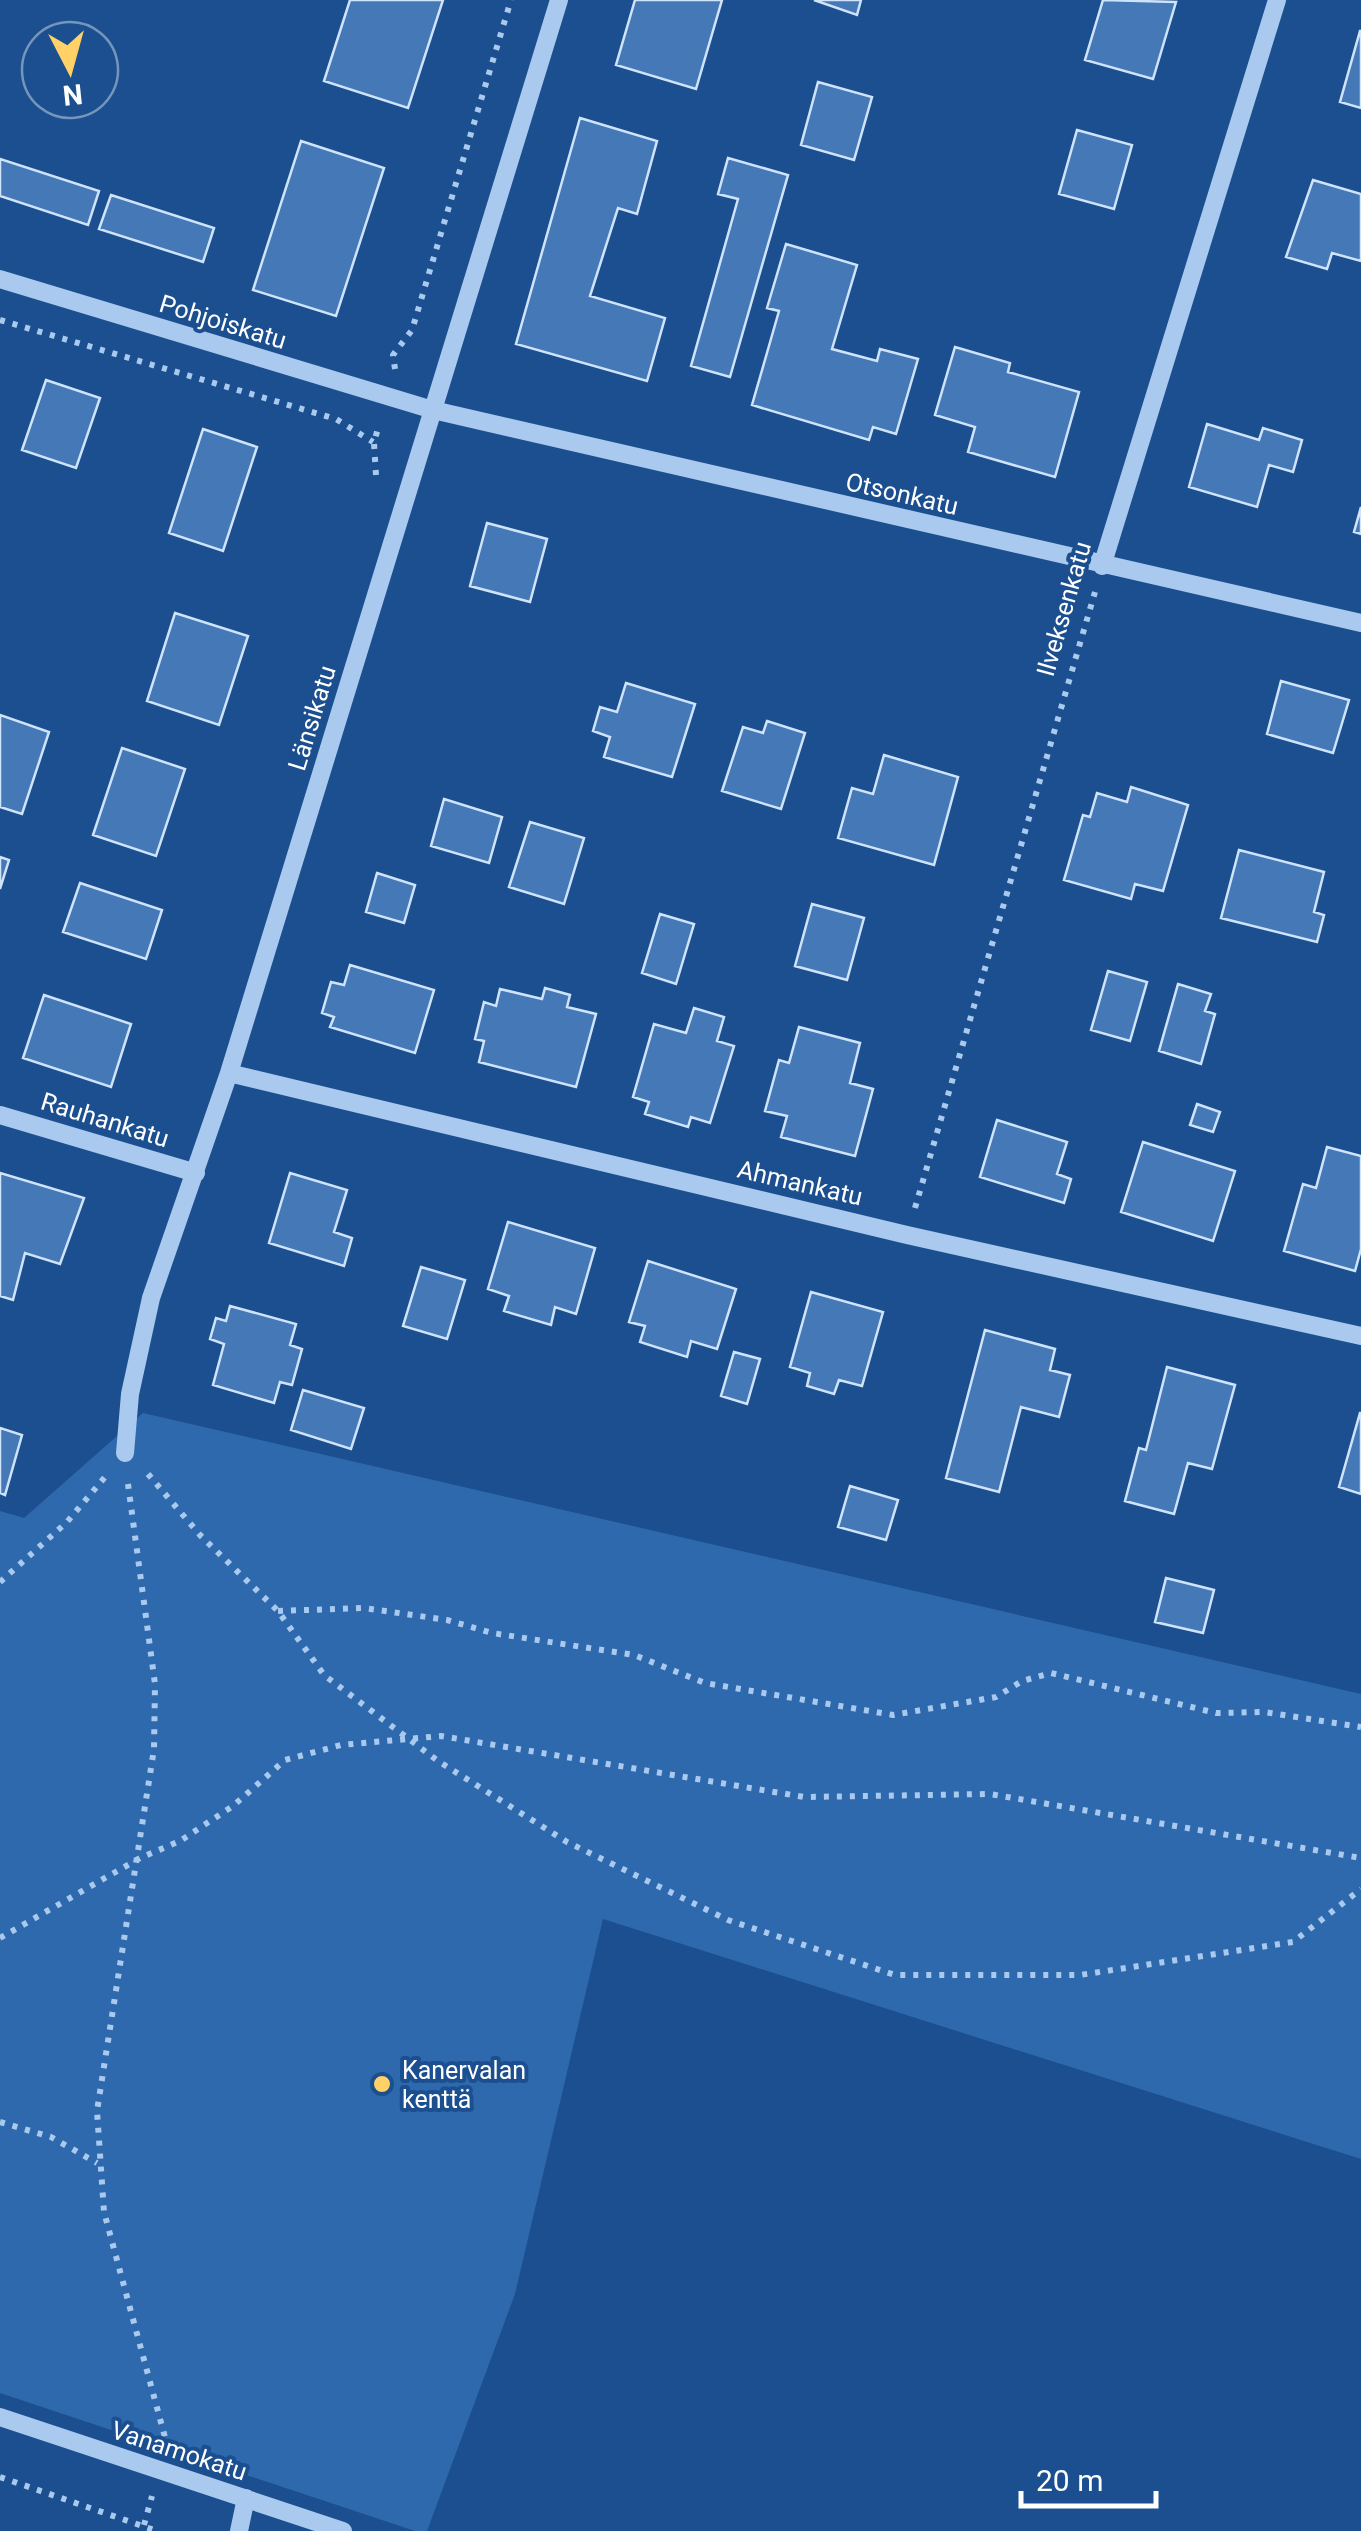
<svg xmlns="http://www.w3.org/2000/svg" width="1361" height="2531" font-family="Roboto,sans-serif">
<style>
.green{fill:#2e69ad}
.building{fill:#4478b7;stroke:#cfe3fa;stroke-width:2.5}
.lines{fill:none;stroke-linecap:round;stroke-linejoin:round}
.path{stroke:#a9c9ee;stroke-width:6;stroke-dasharray:5 8;stroke-linecap:butt}
.minor{stroke:#a9c9ee;stroke-width:18}
.poi-dot{fill:#ffd166;stroke:#1b4f8f;stroke-width:4}
.labels{text-anchor:middle;dominant-baseline:central;stroke-width:8;stroke-linejoin:round;paint-order:stroke}
.street-label{font-size:25px;fill:#fff;stroke:#1b4f8f}
.poi-label{font-size:25px;fill:#fff;stroke:#1b4f8f;text-anchor:start}
</style>
<rect width="100%" height="100%" fill="#1b4f8f"/>
<path class="green" d="M143 1413 1361 1694V2159L603 1919 515 2294 427 2531H415L0 2393V1511L24 1518Z"/>
<path class="building" d="M350 0H443L408 108 324 81Z
M635 0H722L696 89 616 65Z
M814 0H861L857 15Z
M1103 0 1176 2 1153 79 1085 60Z
M1360 31H1361V108L1340 102Z
M818 82 872 97 854 160 801 145Z
M580 118 657 141 637 214 618 208 590 296 665 318 647 381 516 344Z
M1077 130 1132 145 1114 209 1059 194Z
M301 141 384 168 336 316 253 290Z
M728 158 788 175 730 377 691 366 738 199 718 194Z
M0 159 99 191 88 225 0 196Z
M1313 180 1361 194V261L1332 253 1327 269 1286 257Z
M111 195 214 228 203 262 99 229Z
M786 244 857 265 832 349 877 361 880 349 918 359 896 434 873 427 869 440 752 405 779 311 767 308Z
M955 347 1010 363 1008 372 1079 392 1055 477 968 452 975 427 935 415Z
M46 380 100 398 76 468 22 450Z
M1207 424 1259 440 1263 428 1302 440 1293 472 1269 465 1257 507 1189 487Z
M203 429 257 447 223 551 169 533Z
M1361 507V534L1354 532Z
M487 523 547 539 530 602 470 586Z
M175 613 248 636 219 725 147 701Z
M1281 681 1349 700 1333 753 1267 734Z
M626 683 695 704 672 777 604 757 610 737 593 731 600 707 617 712Z
M0 715 49 732 22 814 0 807Z
M767 721 805 733 781 809 722 791 743 727 763 733Z
M122 748 185 769 156 856 93 835Z
M884 755 958 777 934 865 838 838 852 788 873 794Z
M1131 787 1188 805 1163 891 1135 884 1131 899 1064 880 1083 815 1090 817 1097 793 1127 802Z
M444 799 502 817 489 863 431 846Z
M530 822 584 838 564 904 509 887Z
M1239 850 1324 872 1314 912 1324 915 1317 942 1221 918Z
M0 857 9 860 0 889Z
M377 873 415 885 404 923 366 912Z
M80 883 162 910 146 959 63 932Z
M812 904 864 918 847 980 795 966Z
M660 914 694 924 676 984 642 973Z
M350 965 434 990 415 1053 330 1027 334 1017 322 1013 331 982 344 985Z
M1108 971 1147 982 1130 1041 1091 1030Z
M1178 984 1211 994 1205 1011 1215 1014 1201 1064 1159 1051Z
M545 988 570 995 567 1007 596 1014 576 1087 479 1062 484 1041 475 1039 484 1002 496 1006 500 989 542 999Z
M44 995 131 1024 111 1087 23 1058Z
M694 1008 724 1017 717 1041 734 1046 710 1123 691 1117 688 1127 645 1114 649 1102 633 1097 654 1024 686 1033Z
M799 1027 860 1043 850 1083 873 1089 855 1156 781 1137 787 1116 765 1111 779 1060 789 1063Z
M1197 1104 1220 1112 1213 1132 1190 1125Z
M997 1120 1067 1142 1057 1174 1071 1179 1064 1203 980 1177Z
M1143 1142 1235 1171 1213 1241 1121 1212Z
M1327 1147 1361 1156V1249L1355 1271 1284 1251 1303 1184 1316 1188Z
M0 1173 84 1198 60 1264 25 1253 13 1300 0 1296Z
M290 1173 347 1190 334 1232 352 1238 344 1266 269 1243Z
M508 1222 595 1248 576 1314 555 1307 551 1325 504 1311 509 1296 488 1289Z
M648 1261 736 1289 717 1349 691 1341 687 1357 640 1342 645 1326 629 1322Z
M421 1267 465 1280 447 1339 403 1326Z
M811 1292 883 1312 862 1386 839 1380 834 1394 807 1386 810 1373 790 1367Z
M230 1306 296 1324 290 1345 302 1349 292 1385 280 1382 274 1403 213 1385 224 1344 210 1339 216 1318 226 1321Z
M985 1330 1055 1349 1050 1370 1070 1375 1059 1417 1021 1407 999 1492 946 1478Z
M734 1352 760 1359 747 1404 721 1396Z
M1167 1367 1235 1385 1212 1469 1188 1463 1174 1514 1125 1501 1139 1448 1146 1450Z
M303 1390 364 1408 351 1449 291 1430Z
M1360 1413H1361V1494L1339 1487Z
M0 1428 22 1435 5 1495 0 1493Z
M850 1486 898 1500 886 1540 838 1527Z
M1166 1578 1214 1590 1203 1633 1155 1622Z"/>
<g class="lines">
<path class="path" d="M0 320 336 419 373 442
M395 369 393 355 412 330 511 0
M376 475 374 443 379 424
M915 1208 1095 592
M148 1474 200 1535 278 1611 324 1675 438 1761 567 1842 728 1920 895 1975H1080L1293 1942 1361 1889
M128 1484 155 1684 154 1749 97 2111 104 2212 166 2441
M0 1582 67 1522 105 1477
M278 1611 364 1608 447 1620 492 1633 634 1655 705 1683 893 1715 996 1697 1022 1681 1051 1673 1216 1713 1264 1712 1361 1727
M0 1938 140 1858 180 1841 233 1806 285 1760 341 1745 441 1736 804 1797 990 1794 1361 1858
M0 2122 51 2137 97 2163
M0 2477 157 2531
M144 2525 152 2496"/>
<path class="minor" d="M0 279 433 410 1361 623
M1102 566 1277 0
M229 1073 907 1235 1361 1336
M0 1115 196 1173
M125 1453 130 1394 151 1298 229 1073 559 0
M0 2417 343 2531
M239 2531 246 2498"/>
</g>
<circle class="poi-dot" cx="382" cy="2084" r="10"/>
<g class="labels">
<g class="street-label">
<text transform="translate(223 322) rotate(17)">Pohjoiskatu</text>
<text transform="translate(902 494) rotate(13)">Otsonkatu</text>
<text transform="translate(1064 609) rotate(-74)">Ilveksenkatu</text>
<text transform="translate(312 718) rotate(-73)">Länsikatu</text>
<text transform="translate(105 1120) rotate(17)">Rauhankatu</text>
<text transform="translate(800 1183) rotate(13)">Ahmankatu</text>
<text transform="translate(179 2451) rotate(18)">Vanamokatu</text>
</g>
<g class="poi-label">
<text x="402" y="2070">Kanervalan<tspan x="402" dy="29">kenttä</tspan></text>
</g>
</g>
<g transform="translate(70 70) rotate(174)"><circle r="48" fill="#1b4f8f" stroke="#7695bc" stroke-width="2.5"/>
<path d="M0-8L18 38L0 25L-18 38Z" fill="#ffd166"/>
<text y="-15" font-size="28" font-weight="bold" text-anchor="middle" fill="#ffffff">N</text>
</g>
<path d="M1021 2491v15h135v-15" fill="none" stroke="#ffffff" stroke-width="5"/>
<text x="1036" y="2491" font-size="30" fill="#ffffff" stroke="#1b4f8f" stroke-width="8" paint-order="stroke">20 m</text>
</svg>
